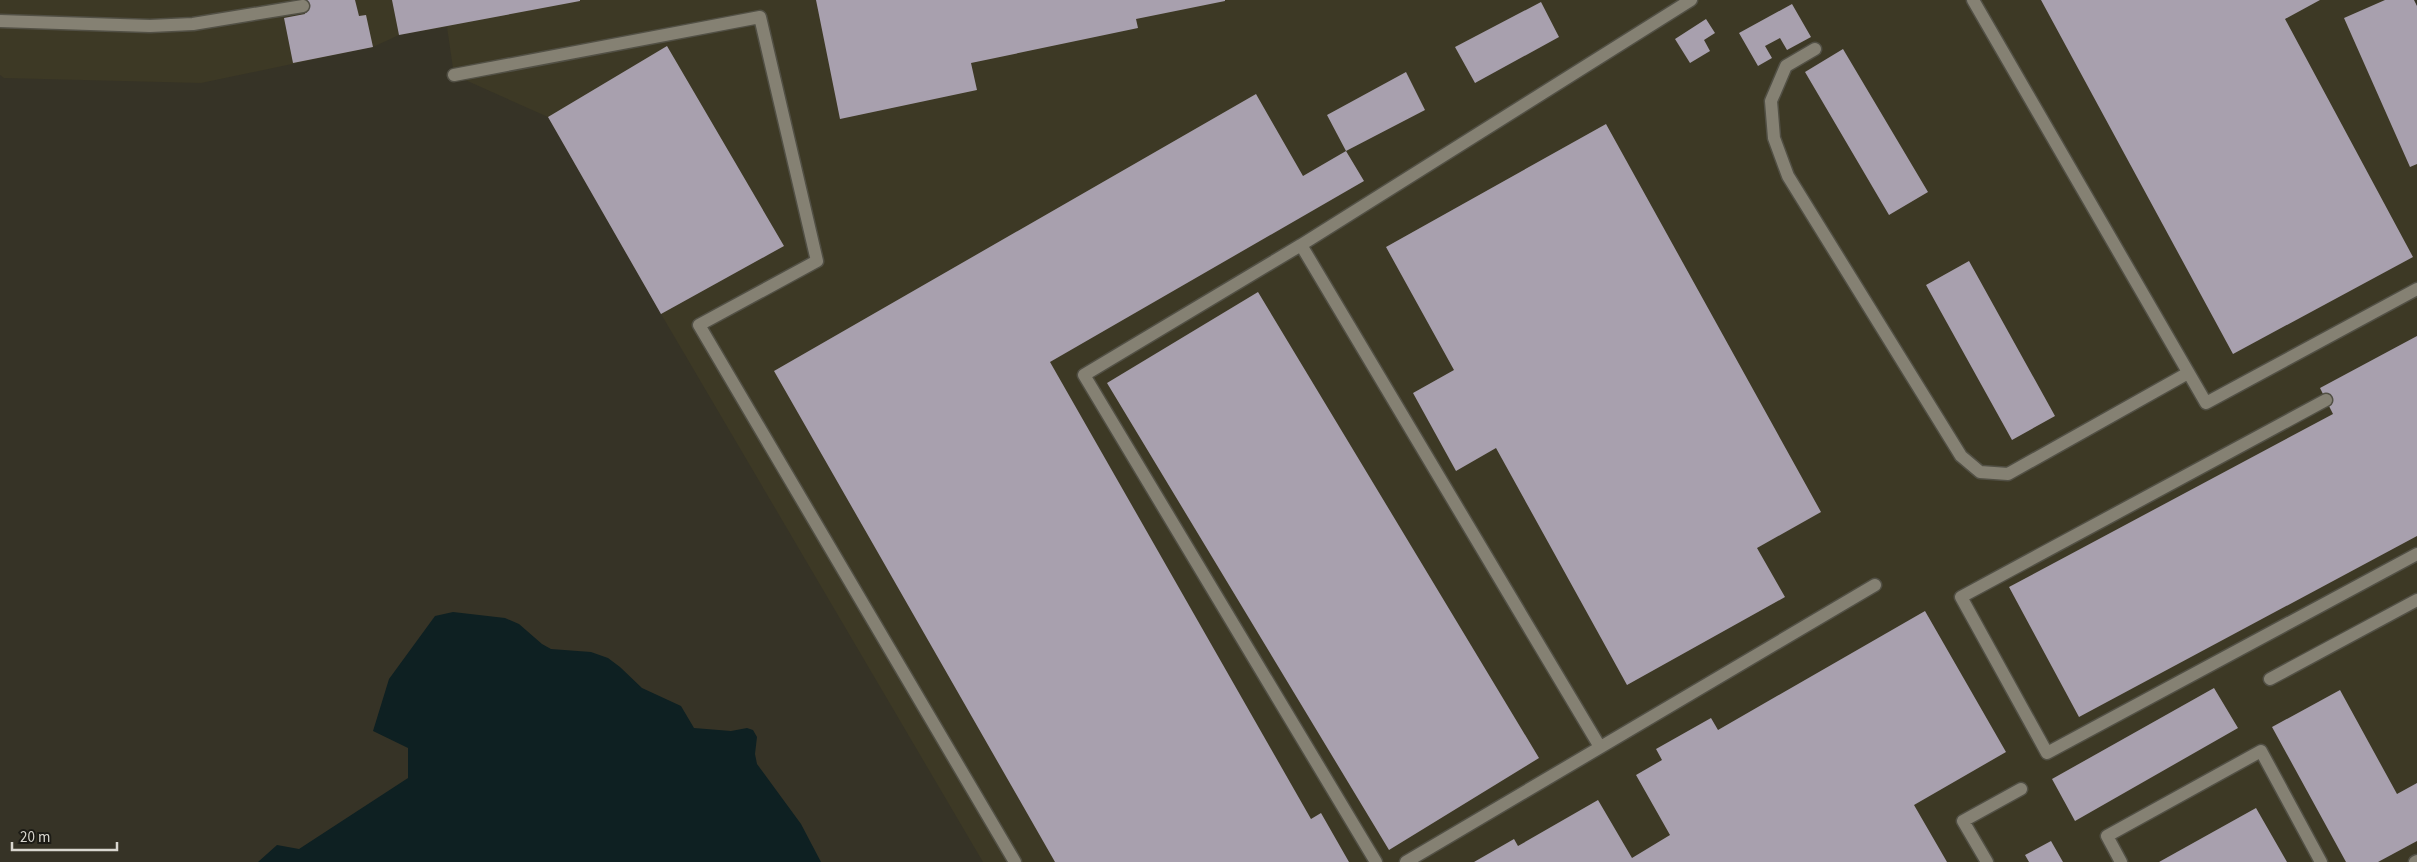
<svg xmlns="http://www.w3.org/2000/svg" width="2417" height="862" font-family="'Source Sans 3',sans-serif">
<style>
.built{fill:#3d3925}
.water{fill:#0e2022}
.building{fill:#a8a0ae}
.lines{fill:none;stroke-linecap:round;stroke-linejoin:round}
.minor-casing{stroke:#525045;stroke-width:15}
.minor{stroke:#858173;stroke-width:12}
</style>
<rect width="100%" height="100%" fill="#363326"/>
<path class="built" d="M0 0H2414L2417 6V862H983L661 314 548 117 454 75 447 27 399 35 373 47 201 83 4 78 0 75Z"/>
<path class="water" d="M453 612 505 618 519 624 542 644 551 649 591 652 608 658 620 667 642 688 681 706 694 728 731 731 747 728 753 730 757 737 755 754 757 764 801 824 821 862H258L277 845 299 849 408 778V748L373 731 389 679 435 616Z"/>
<path class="building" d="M302 0H355L359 16 366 15 373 47 293 63 284 18 305 14Z
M392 0H580V1L399 35Z
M816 0H1225V1L1136 19 1138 28 971 63 977 90 840 119Z
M2041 0H2320L2285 19 2413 257 2233 354Z
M2385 0H2414L2417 6V164L2410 167 2344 18Z
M1541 2 1559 37 1475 83 1455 47Z
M1792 4 1811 37 1787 50 1780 38 1765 46 1772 58 1758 66 1739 33Z
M1706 19 1715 33 1704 40 1710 51 1690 63 1675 39Z
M667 46 784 246 661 314 548 117Z
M1843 49 1928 192 1889 215 1805 72Z
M1406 72 1425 110 1346 151 1364 181 1050 362 1311 819 1321 813 1349 862H1055L774 371 1256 94 1303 176 1346 151 1327 115Z
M1606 124 1821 512 1757 548 1785 597 1627 685 1496 448 1456 471 1413 393 1454 370 1386 247Z
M1969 261 2055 416 2012 440 1926 285Z
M1258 292 1539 758 1389 850 1107 383Z
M2417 336V536L2079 717 2009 587 2333 414 2320 388Z
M1925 611 2006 752 1914 805 1947 862H1474L1514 839 1518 846 1598 800 1632 858 1670 835 1636 775 1662 760 1656 749 1711 718 1718 730Z
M2214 688 2238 728 2075 821 2052 779Z
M2340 690 2397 794 2417 783V841L2378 862H2346L2272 727Z
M2256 808 2287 862H2159Z
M2051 841 2063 862H2029L2025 855Z"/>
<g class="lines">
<g class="minor-casing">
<path id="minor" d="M1973 0 2206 403 2417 289
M0 21 150 26 193 24 303 6
M1815 49 1786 66 1771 101 1774 138 1788 176 1961 456 1980 472 2008 474 2188 373
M454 75 760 17 817 261 699 325 1015 862
M1301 245 1084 375 1376 862
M2326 400 1961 597 2047 753 2417 554
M2270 679 2417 600
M1600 747 1301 245 1691 0
M1406 862 1875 585
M1987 862 1963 821 2021 789
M2121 862 2107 836 2261 751 2321 862
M2415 862 2417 861"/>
</g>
<use href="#minor" class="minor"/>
</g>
<path d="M12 842v8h105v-8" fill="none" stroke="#d9d7cf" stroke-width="2.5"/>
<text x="20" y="842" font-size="15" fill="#d9d7cf" stroke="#1c1b15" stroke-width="4" paint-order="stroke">20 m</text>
</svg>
